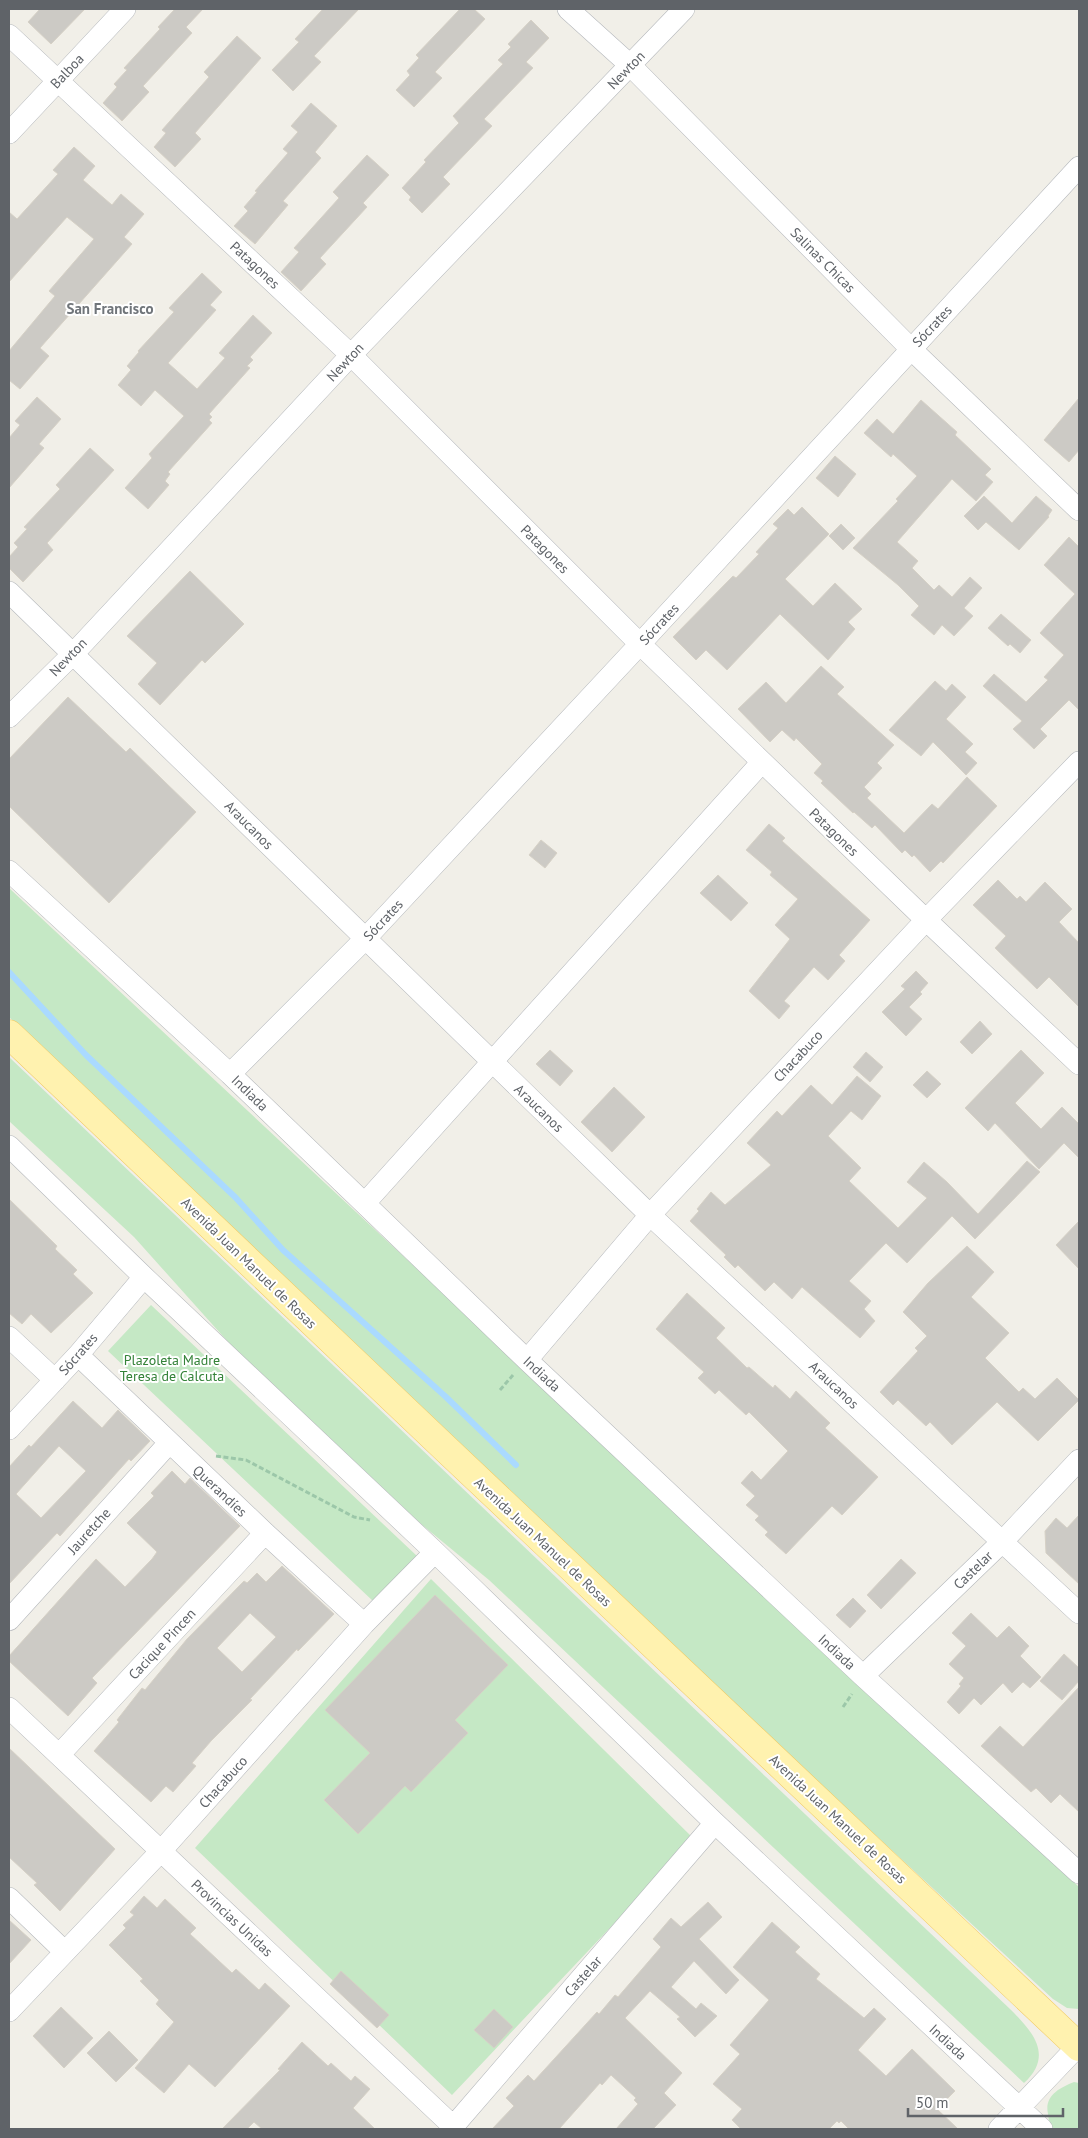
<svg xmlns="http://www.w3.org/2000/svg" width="1088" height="2138" font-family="'PT Sans',sans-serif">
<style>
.green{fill:#c5e8c5}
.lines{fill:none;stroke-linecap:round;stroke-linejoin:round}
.stream{stroke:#aadaff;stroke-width:6}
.building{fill:#cccac5;stroke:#d6d1c6;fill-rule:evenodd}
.street-casing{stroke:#b5b8bc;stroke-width:22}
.primary-casing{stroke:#f2c960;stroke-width:29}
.path{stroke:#9cc7a9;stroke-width:3;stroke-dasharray:5 2.5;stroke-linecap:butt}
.street{stroke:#fff;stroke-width:21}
.primary{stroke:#fff2af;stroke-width:28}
.labels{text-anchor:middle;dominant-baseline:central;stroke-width:4;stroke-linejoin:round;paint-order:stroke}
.street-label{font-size:14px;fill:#5f6368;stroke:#fff}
.park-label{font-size:14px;fill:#348238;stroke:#fff}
.neighbourhood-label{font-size:15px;font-weight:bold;fill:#70757a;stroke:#fff}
</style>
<rect width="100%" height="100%" fill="#f1efe8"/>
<path class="green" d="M9 888 1079 1887V2009L1067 2008 1053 1999C701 1676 354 1347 9 1017Z
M9 1057 1010 2009C1033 2032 1054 2055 1024 2083L489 1580 421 1524 229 1343 134 1237 9 1121Z
M151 1305 417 1556 374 1602 108 1351Z
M431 1579 694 1839 452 2095 195 1848Z
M1074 2082 1079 2083V2129H1054C1049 2125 1049 2120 1048 2114 1044 2096 1059 2088 1074 2082Z"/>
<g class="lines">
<path class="stream" d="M9 972 86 1055 236 1198 283 1250 446 1397 516 1465"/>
</g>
<path class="building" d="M40 9H85L51 44 28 22Z
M175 9H203L186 27 192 33 143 86 149 92 122 121 103 103 117 87 114 84 127 70 124 68 160 29 158 27Z
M323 9H359L314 56 321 62 293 91 272 70 299 42 295 39Z
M460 9H474L485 19 435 72 442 78 414 107 396 90 410 75 407 71 419 58 416 55Z
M531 20 549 38 526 62 533 68 484 119 492 126 443 177 450 184 422 213 409 200 411 197 402 188 426 162 424 160 459 123 453 116 503 64 498 60 511 47 508 44Z
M237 36 261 58 195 133 201 139 175 167 154 147 166 133 162 130 209 77 204 72Z
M311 103 337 126 315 152 321 158 283 201 288 205 255 244 234 226 248 211 244 207 257 192 255 191 288 153 283 149 298 132 291 126Z
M74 147 95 166 83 180 112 205 121 194 144 214 124 237 132 244 40 348 49 356 20 389 9 380V351L55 296 49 291 94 239 67 217 9 282V212L17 219 58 174 53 170Z
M367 155 389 175 363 203 367 207 320 258 326 264 301 291 281 272 299 252 294 248 339 198 333 192Z
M202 273 222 292 210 305 216 310 168 363 197 389 225 358 219 353 253 315 272 333 250 357 253 360 247 366 250 368 209 414 212 417 209 420 212 423 168 472 170 474 165 481 169 485 148 509 125 488 152 458 149 454 184 416 155 390 141 406 118 385 131 370 127 366 139 352 138 351 174 312 169 308Z
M37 397 61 419 39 444 44 448 9 488V438L20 425 15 421Z
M1079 398V450L1069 462 1044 440Z
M921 400 957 432 955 435 991 469 985 475 993 482 976 501 952 479 897 542 918 561 912 568 934 590 939 585 952 597 970 577 982 588 964 608 973 616 954 636 942 625 934 635 911 615 919 606 898 585 853 548 898 501 896 499 917 476 893 454 891 457 864 433 877 419 893 434Z
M90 448 114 470 47 543 53 550 23 582 9 568V557L18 547 14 543 27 529 24 527 60 489 56 485Z
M835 456 856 474 838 497 816 478Z
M984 496 1012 523 1036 496 1052 510 1048 516 1049 517 1019 550 986 522 978 530 964 516Z
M802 507 829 534 785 579 813 606 835 583 862 609 848 622 855 629 828 660 780 614 727 670 706 650 696 660 673 637 733 576 736 578 759 554 756 552 778 528 773 524 788 509 794 515Z
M841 524 855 538 843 550 829 536Z
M1069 537 1079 547V710L1069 700 1040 729 1047 736 1034 749 1013 729 1022 721 983 686 994 674 1026 702 1048 680 1044 677 1064 655 1040 633 1075 594 1044 565Z
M190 571 244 624 205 663 202 660 160 705 138 684 157 663 127 636Z
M1001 614 1031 640 1020 653 1010 644 1008 646 988 628Z
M821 666 844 687 837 694 894 745 877 763 882 768 864 787 871 794 867 798 904 833 932 804 938 809 967 777 997 806 943 863 941 861 930 872 914 855 912 857 905 850 902 853 875 825 872 828 854 812 853 813 821 783 823 781 814 773 822 764 796 738 794 741 782 730 770 742 738 709 766 682 786 703Z
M935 681 946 691 952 684 966 697 946 719 973 744 965 752 977 763 966 775 933 742 921 756 889 730Z
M68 697 126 752 130 748 196 812 109 903 9 806V759Z
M769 824 785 838 782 841 870 920 839 955 845 961 828 980 814 967 784 1001 790 1006 779 1019 749 991 790 939 775 925 798 899 770 875 772 872 746 850Z
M541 840 557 853 545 868 529 855Z
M718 875 748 903 731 921 700 893Z
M998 880 1017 899 1020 896 1026 902 1045 882 1072 909 1059 922 1079 943V1007L1049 977 1037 989 995 948 1006 936 973 905Z
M916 971 928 983 920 992 922 994 909 1007 922 1019 906 1036 882 1012 905 989 901 986Z
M980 1021 992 1034 972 1054 960 1042Z
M550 1050 573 1071 560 1086 536 1064Z
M1021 1050 1044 1073 1015 1103 1041 1129 1062 1107 1079 1124V1158L1064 1143 1039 1169 995 1123 988 1131 965 1108Z
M866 1052 883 1067 870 1082 853 1067Z
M927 1071 941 1084 927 1098 913 1085Z
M857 1076 881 1096 862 1120 851 1111 828 1136 861 1168 849 1181 898 1228 927 1198 907 1182 924 1162 947 1182 978 1214 1027 1161 1040 1172 975 1239 952 1216 907 1263 886 1243 849 1281 871 1301 864 1309 875 1321 860 1338 802 1287 792 1299 774 1282 765 1291 738 1265 735 1268 724 1257 726 1255 690 1221 699 1211 697 1209 711 1192 725 1205 771 1165 747 1143 777 1111 782 1116 811 1085 832 1105Z
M614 1087 645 1117 612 1152 581 1122Z
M9 1199 57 1246 55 1249 77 1270 73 1274 93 1293 51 1333 31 1314 22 1324 9 1313Z
M1079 1221V1269L1056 1245Z
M967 1246 994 1272 971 1297 1009 1333 985 1358 1019 1392 1023 1388 1035 1399 1057 1378 1079 1400 1038 1441 997 1402 952 1445 930 1422 926 1426 898 1400 893 1405 880 1392 918 1351 915 1348 927 1336 903 1312 928 1283Z
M687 1293 725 1328 716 1338 747 1368 749 1367 773 1388 775 1385 790 1399 796 1391 830 1423 825 1428 878 1477 842 1515 832 1506 786 1554 765 1535 768 1532 755 1520 759 1516 746 1505 755 1496 741 1483 752 1471 761 1480 788 1451 749 1412 746 1415 719 1390 715 1394 698 1378 704 1372 656 1329Z
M73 1401 102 1428 118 1410 150 1441 131 1461 129 1459 60 1536 57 1533 9 1584V1467L29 1445 31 1447ZM59 1446 86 1471 41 1518 16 1494Z
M172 1471 185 1484 190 1478 240 1526 92 1678 97 1683 68 1716 9 1661V1656L96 1559 125 1587 152 1559 157 1552 127 1523 154 1496 151 1493Z
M1079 1515V1584L1046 1553 1045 1531 1056 1518 1067 1528Z
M901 1559 916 1573 881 1609 867 1595Z
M282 1566 334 1614 298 1651 297 1649 250 1699 252 1700 211 1741 192 1763 196 1766 173 1792 166 1786 151 1802 94 1751 119 1722 117 1720 142 1688 145 1690 187 1639 244 1581 247 1583 257 1573 266 1582ZM250 1613 276 1637 242 1672 217 1648Z
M435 1595 508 1665 455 1720 468 1733 411 1792 405 1786 358 1834 324 1800 370 1753 325 1710Z
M853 1598 866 1611 850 1628 836 1615Z
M971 1613 997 1638 1009 1626 1029 1646 1020 1656 1041 1677 1030 1688 1023 1682 1012 1693 1003 1683 981 1705 974 1698 959 1714 947 1702 961 1686 959 1684 964 1678 949 1664 966 1646 952 1633Z
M1064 1654 1079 1668V1681L1062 1700 1040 1681Z
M1079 1687V1812L1060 1794 1051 1803 1036 1788 1031 1792 981 1746 1000 1726 1023 1747Z
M9 1748 115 1849 60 1911 34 1885 37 1883 9 1857Z
M144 1896 157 1908 165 1899 196 1928 190 1934 232 1973 236 1969 259 1990 265 1983 290 2006 215 2087 189 2064 164 2093 135 2068 174 2022 156 2004 159 2000 140 1981 143 1979 109 1945 126 1928 123 1925 134 1915 130 1912Z
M708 1902 722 1917 699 1939 739 1980 726 1994 694 1961 671 1987 696 2009 701 2003 717 2016 695 2037 677 2019 680 2017 650 1991 625 2018 682 2073 664 2093 676 2105 653 2129H616L638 2104 634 2100 636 2098 611 2075 602 2085 600 2083 559 2129H492L514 2106 506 2098 528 2075 534 2081 597 2012 599 2014 615 1995 618 1997 661 1947 653 1939 671 1918 681 1927Z
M9 1920 31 1940 9 1964Z
M772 1922 800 1947 795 1952 820 1974 816 1979 864 2018 874 2008 886 2019 858 2050 886 2076 912 2049 955 2091 937 2109 958 2129H849L841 2121 839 2123 837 2121 829 2129H741L732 2120 742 2109 713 2084 740 2054 730 2045 769 2000 733 1967Z
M341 1971 389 2015 377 2028 330 1984Z
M61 2007 93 2038 64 2068 33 2036Z
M494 2009 513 2027 494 2048 474 2030Z
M109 2031 138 2060 116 2082 87 2053Z
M302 2042 328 2066 331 2063 351 2081 355 2076 370 2089 353 2108 375 2129H262L254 2122 247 2129H222L280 2070 278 2069Z"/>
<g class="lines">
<g class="street-casing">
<path id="street" d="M568 9 630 65 911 349 1079 510
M9 35 351 355 640 644 926 920 1079 1064
M9 133 125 9
M9 592 650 1215 1079 1613
M9 717 74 653 351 355 684 9
M9 871 230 1074 527 1360 863 1676 1079 1873
M230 1074 365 939 640 644 1079 167
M9 1146 144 1277 435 1552 715 1823 1042 2129
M365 1203 762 762
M9 1337 55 1380
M78 1355 265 1533 364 1624
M527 1360 650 1215 926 920 1079 762
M9 1429 78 1355 144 1277
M9 1620 169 1443
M863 1676 1002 1542 1079 1460
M9 1708 456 2129
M59 1755 265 1533
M9 1898 65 1952
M9 2011 161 1851 364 1624 435 1552
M451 2129 715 1823
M999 2129 1079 2045"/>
</g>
<g class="primary-casing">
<path id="primary" d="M9 1034 447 1450 1079 2047"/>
</g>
<path class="path" d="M500 1390 513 1375
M216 1456 246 1460 354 1517 370 1520
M843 1707 852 1694"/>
<use href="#street" class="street"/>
<use href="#primary" class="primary"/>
</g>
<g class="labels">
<g class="street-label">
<text transform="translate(626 70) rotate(-46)">Newton</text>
<text transform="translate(67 71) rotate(-47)">Balboa</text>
<text transform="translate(823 260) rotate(45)">Salinas Chicas</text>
<text transform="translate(255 265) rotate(43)">Patagones</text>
<text transform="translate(932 326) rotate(-47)">Sócrates</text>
<text transform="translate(345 362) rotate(-47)">Newton</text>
<text transform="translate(545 549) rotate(45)">Patagones</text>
<text transform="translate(659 624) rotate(-47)">Sócrates</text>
<text transform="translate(68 657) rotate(-46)">Newton</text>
<text transform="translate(249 825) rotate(45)">Araucanos</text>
<text transform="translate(834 832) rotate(44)">Patagones</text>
<text transform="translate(383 920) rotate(-47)">Sócrates</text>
<text transform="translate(798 1056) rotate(-47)">Chacabuco</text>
<text transform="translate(250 1093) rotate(44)">Indiada</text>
<text transform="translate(539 1108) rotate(44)">Araucanos</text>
<text transform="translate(249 1263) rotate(44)">Avenida Juan Manuel de Rosas</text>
<text transform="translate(78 1354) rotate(-49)">Sócrates</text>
<text transform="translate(542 1374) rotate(43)">Indiada</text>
<text transform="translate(834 1385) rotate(43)">Araucanos</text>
<text transform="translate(220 1491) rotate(43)">Querandíes</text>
<text transform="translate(89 1531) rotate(-48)">Jauretche</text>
<text transform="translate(543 1542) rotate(43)">Avenida Juan Manuel de Rosas</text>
<text transform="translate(973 1570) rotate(-44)">Castelar</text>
<text transform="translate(162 1644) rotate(-47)">Cacique Pincen</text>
<text transform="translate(837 1652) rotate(43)">Indiada</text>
<text transform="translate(223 1782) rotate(-48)">Chacabuco</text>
<text transform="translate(838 1819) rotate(43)">Avenida Juan Manuel de Rosas</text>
<text transform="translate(232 1918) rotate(43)">Provincias Unidas</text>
<text transform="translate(583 1976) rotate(-49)">Castelar</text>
<text transform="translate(948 2042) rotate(43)">Indiada</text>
</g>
<g class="park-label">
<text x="172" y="1360">Plazoleta Madre<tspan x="172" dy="16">Teresa de Calcuta</tspan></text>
</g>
<g class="neighbourhood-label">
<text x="110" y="308">San Francisco</text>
</g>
</g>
<rect width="1088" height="2138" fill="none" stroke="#5f6368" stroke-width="20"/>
<path d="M908 2108v8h155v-8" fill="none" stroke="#5f6368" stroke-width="2.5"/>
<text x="916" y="2108" font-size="15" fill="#5f6368" stroke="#ffffff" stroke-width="4" paint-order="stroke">50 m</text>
</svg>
